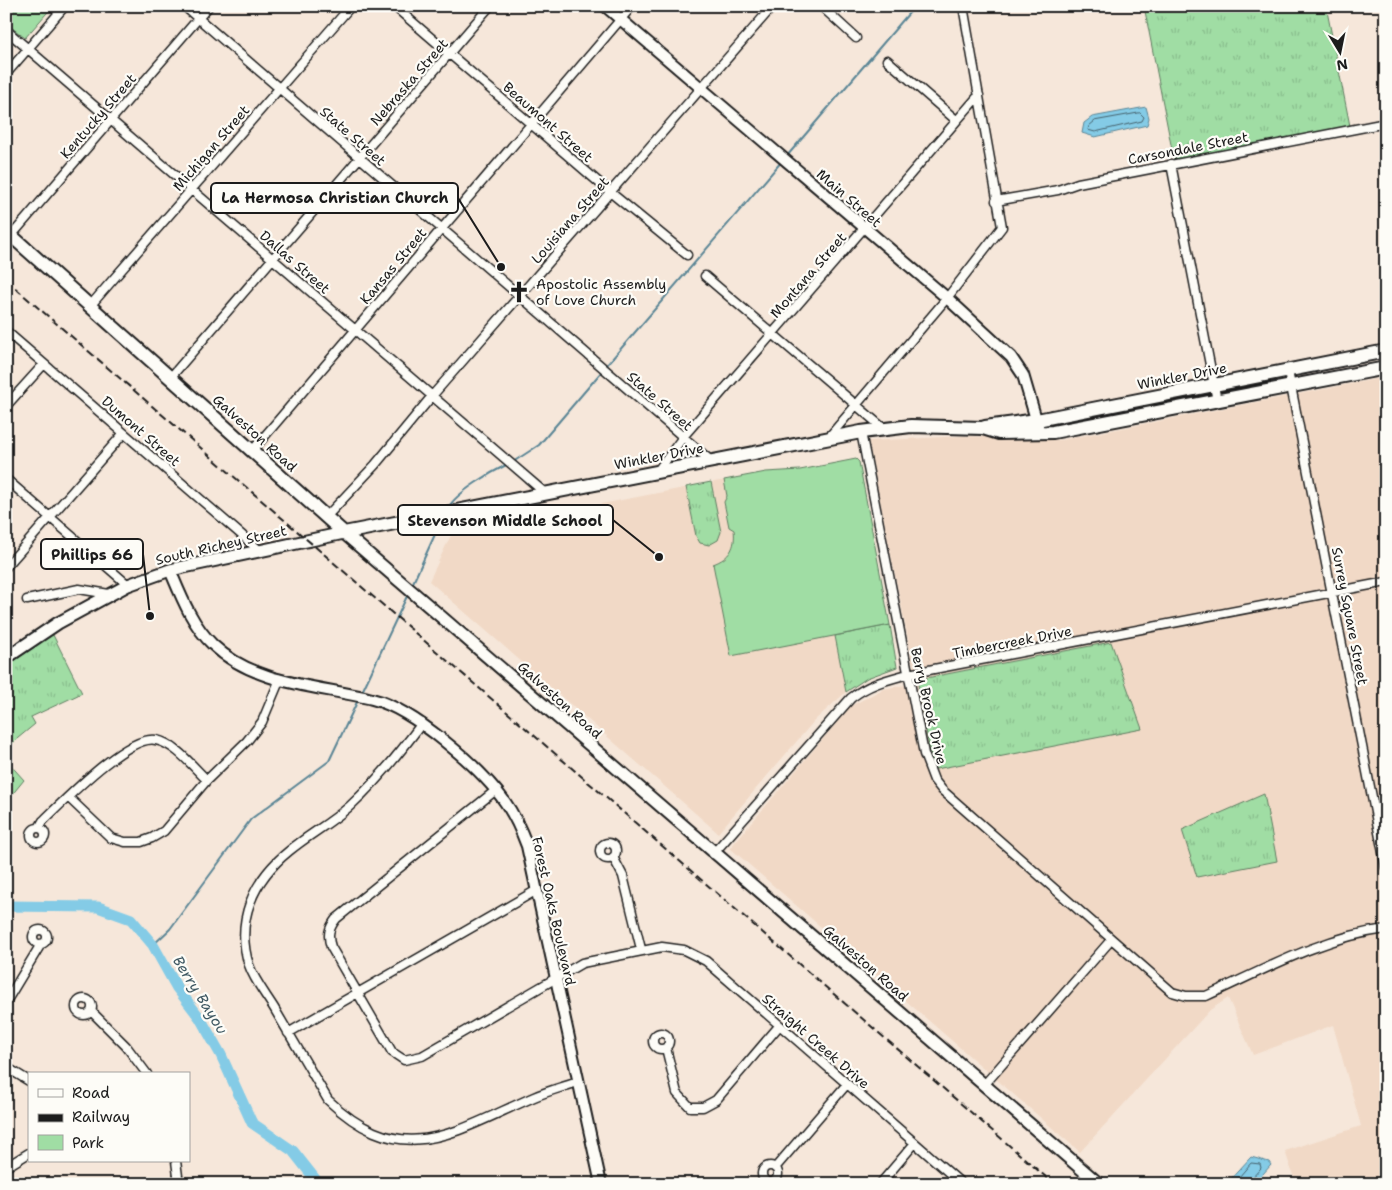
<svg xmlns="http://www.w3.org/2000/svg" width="1392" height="1190" font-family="'Shantell Sans',sans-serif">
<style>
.built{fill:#f1d9c6}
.grass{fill:url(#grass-tufts);stroke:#5e7c60}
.park{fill:#a0dda4;stroke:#5e7c60}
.water{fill:#84cbe6;stroke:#5a8595}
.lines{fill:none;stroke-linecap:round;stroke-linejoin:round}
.shore{stroke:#46626d;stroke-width:1}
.stream{stroke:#5a8595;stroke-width:2}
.river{stroke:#84cbe6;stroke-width:11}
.minor-casing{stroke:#1c1c1c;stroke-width:11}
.tertiary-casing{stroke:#1c1c1c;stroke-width:14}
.secondary-casing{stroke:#1c1c1c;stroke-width:15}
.primary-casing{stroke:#1c1c1c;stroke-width:16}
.minor{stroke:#fdfcf7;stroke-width:8}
.tertiary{stroke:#fdfcf7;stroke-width:10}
.secondary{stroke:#fdfcf7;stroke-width:11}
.primary{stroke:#fdfcf7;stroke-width:12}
.rail{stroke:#1c1c1c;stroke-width:2;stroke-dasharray:8 4;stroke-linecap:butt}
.labels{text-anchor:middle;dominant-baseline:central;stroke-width:4.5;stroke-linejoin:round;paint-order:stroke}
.street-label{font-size:14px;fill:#1c1c1c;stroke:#fdfcf7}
.poi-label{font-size:14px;fill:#1c1c1c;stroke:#fdfcf7;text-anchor:start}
.water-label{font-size:15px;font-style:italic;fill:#405963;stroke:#fdfcf7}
.leader{fill:none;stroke:#1c1c1c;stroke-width:2}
.callout-dot{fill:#1c1c1c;stroke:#fdfcf7;stroke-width:2}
.callout{fill:#fdfcf7;stroke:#1c1c1c;stroke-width:2}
.callout-label{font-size:15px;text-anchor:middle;font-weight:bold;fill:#1c1c1c}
</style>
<defs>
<pattern id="grass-tufts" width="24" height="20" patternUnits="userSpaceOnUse" patternTransform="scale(1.25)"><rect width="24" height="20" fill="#a0dda4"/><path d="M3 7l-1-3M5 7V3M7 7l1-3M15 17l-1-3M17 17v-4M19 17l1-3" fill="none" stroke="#89bd8d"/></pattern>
</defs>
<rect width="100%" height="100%" fill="#f6e7da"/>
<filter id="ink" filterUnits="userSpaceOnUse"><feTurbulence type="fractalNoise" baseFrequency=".02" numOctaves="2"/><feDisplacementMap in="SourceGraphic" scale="10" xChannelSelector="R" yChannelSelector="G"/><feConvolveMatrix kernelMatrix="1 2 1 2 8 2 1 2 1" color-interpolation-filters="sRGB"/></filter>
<g filter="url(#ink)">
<path class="built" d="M1386 377V1184H1296L1285 1151 1361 1126 1333 1025 1253 1055 1228 998 1210 1010 1080 1152 730 848 851 706 883 689 917 683 868 441 963 436 1061 440Z
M856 459 859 462 890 625 835 636 846 692 815 720 718 833 429 581 452 533 766 472 800 470Z"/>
<path class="grass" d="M1144 6H1326L1350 126 1174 160Z
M711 482 721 532 718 540 709 545 700 543 696 536 686 487Z
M890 625 897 667 867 678 846 692 835 636Z
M52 633 82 693 31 717 35 724 6 748V667Z
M1111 642 1142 729 936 769 930 753 918 684 921 679Z
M6 760 24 780 6 802Z
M1264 794 1277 861 1197 877 1182 830Z"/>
<path class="park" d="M6 6H53L25 38 6 23Z
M856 459 859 462 890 625 731 656 713 564C730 558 736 547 734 530L729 527 724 502 727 496 724 480 766 472 800 470Z"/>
<path class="water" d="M1146 107 1149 118 1147 125 1095 137 1082 133 1084 123 1092 117Z
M1251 1157 1269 1162 1271 1165 1254 1184H1226Z"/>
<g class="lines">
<path class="shore" d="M1140 113 1144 117 1142 121 1095 132 1088 130 1089 126 1095 121Z
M1233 1184 1251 1163 1260 1164 1261 1168 1251 1179 1250 1184"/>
<path class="stream" d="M787 156 915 6
M606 366 782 161
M513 462 539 445 603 370
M448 508C457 492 492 472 508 464
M412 585 442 519
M361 694 408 594
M153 945 170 929 251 819 329 761 358 700"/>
<path class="river" d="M6 906 98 907 131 919 153 945 177 988 200 1018 221 1055 252 1123 293 1151 319 1184"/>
<g class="minor-casing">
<path id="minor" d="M184 6 711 461
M394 6 610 192 687 255
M821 6 856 38
M6 30 545 493
M887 60 956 120
M6 74 65 6
M1171 164 1217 401
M996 201 1058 190 1078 183 1386 123
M6 242 209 6
M705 276 883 428
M90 306 351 6
M6 331 259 550
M1288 371 1386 868
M170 378 490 6
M6 406 44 364
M861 432 924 754 934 780 942 790 1172 992 1186 996H1206C1264 970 1322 937 1386 929
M829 437 947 298 1002 227 963 6
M252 451 632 6
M657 472 683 437 979 95
M6 479 128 585
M326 517 375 465 432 396 773 6
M6 567 124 433
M27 600 79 589 109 594
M422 723C400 753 377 781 350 806 331 823 308 835 289 851 253 880 235 921 249 965 254 980 266 995 274 1008 292 1039 310 1069 328 1100 403 1171 453 1132 534 1097 548 1091 563 1087 578 1082
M496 790 336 919C329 928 327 935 331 947L392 1052 404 1060 422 1056 582 963 662 947 684 950 706 961 962 1184
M68 797 111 838 125 842H141L152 838 164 831 207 780 247 741 262 722 280 679
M31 835a7 7 0 1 1 14 0a7 7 0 1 1-14 0Z
M39 828 43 821C64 801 128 734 156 740 176 744 193 767 207 780
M600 851a8 8 0 1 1 16 0a8 8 0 1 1-16 0Z
M713 854 851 698C869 684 886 680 908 674L1386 582
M613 857 623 876 641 949
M33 937a7 7 0 1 1 14 0a7 7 0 1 1-14 0Z
M76 1007a8 8 0 1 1 16 0a8 8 0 1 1-16 0Z
M6 1002 41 944
M91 1011 126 1046 147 1074
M653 1041a8 8 0 1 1 16 0a8 8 0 1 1-16 0Z
M288 1033 537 890
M666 1048 677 1093 690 1107H703L716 1100 779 1026
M6 1067 29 1081
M985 1084 1111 940
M176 1161 179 1184
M762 1174a8 8 0 1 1 16 0a8 8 0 1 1-16 0Z
M6 1167 29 1153
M775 1168 847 1084
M880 1184 915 1143"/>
</g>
<g class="tertiary-casing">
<path id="tertiary" d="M605 6 947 298 1011 357 1023 375 1038 426
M170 570C181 596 192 625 213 645 255 685 320 686 372 699 413 709 481 768 505 802 515 816 521 830 527 846L601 1184"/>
</g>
<g class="secondary-casing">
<path id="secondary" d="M6 658 58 623 128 585 170 570 344 533 1099 1184"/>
</g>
<g class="primary-casing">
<path id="primary" d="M6 231 344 533 861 432 911 426 983 428 999 433 1053 432 1386 368
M985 427 1037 420 1386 351"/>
</g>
<use href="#minor" class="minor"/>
<use href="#tertiary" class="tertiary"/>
<use href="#secondary" class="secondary"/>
<use href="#primary" class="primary"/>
<path class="rail" d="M6 280 1054 1184"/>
</g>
</g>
<defs>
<g id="church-bare" transform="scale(1.725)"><path d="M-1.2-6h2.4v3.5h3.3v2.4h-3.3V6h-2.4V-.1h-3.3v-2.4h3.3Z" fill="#1c1c1c" stroke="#fdfcf7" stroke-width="2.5" paint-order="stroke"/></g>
</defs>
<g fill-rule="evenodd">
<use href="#church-bare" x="519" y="292"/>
</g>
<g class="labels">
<g class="street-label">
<text transform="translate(409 82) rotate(-49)">Nebraska Street</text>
<text transform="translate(98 116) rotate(-49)">Kentucky Street</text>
<text transform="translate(548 122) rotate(41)">Beaumont Street</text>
<text transform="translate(353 136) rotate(41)">State Street</text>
<text transform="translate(211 148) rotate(-49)">Michigan Street</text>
<text transform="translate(1188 148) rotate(-11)">Carsondale Street</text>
<text transform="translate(849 198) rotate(41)">Main Street</text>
<text transform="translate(570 220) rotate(-49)">Louisiana Street</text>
<text transform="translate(295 262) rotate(41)">Dallas Street</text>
<text transform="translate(393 266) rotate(-50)">Kansas Street</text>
<text transform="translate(808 275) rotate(-49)">Montana Street</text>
<text transform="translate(1182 376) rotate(-11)">Winkler Drive</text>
<text transform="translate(660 401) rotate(41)">State Street</text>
<text transform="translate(141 431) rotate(41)">Dumont Street</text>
<text transform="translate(255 433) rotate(42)">Galveston Road</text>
<text transform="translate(659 456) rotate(-11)">Winkler Drive</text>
<text transform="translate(221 545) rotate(-13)">South Richey Street</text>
<text transform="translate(1350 616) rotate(79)">Surrey Square Street</text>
<text transform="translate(1012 642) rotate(-11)">Timbercreek Drive</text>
<text transform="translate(560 700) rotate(42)">Galveston Road</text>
<text transform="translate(929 706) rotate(77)">Berry Brook Drive</text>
<text transform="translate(554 911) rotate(77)">Forest Oaks Boulevard</text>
<text transform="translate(866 963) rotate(41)">Galveston Road</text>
<text transform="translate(816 1041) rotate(41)">Straight Creek Drive</text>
</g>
<g class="poi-label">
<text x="536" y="284">Apostolic Assembly<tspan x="536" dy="16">of Love Church</tspan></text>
</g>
<g class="water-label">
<text transform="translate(200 995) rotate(58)">Berry Bayou</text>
</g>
</g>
<path class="leader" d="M501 267L458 198M659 557L613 520M150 616L143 554"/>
<g class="callout-dot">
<circle cx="501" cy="267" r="5"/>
<circle cx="659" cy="557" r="5"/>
<circle cx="150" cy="616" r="5"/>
</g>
<g class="callout">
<rect x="211" y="183" width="247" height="30" rx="5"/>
<rect x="398" y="505" width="215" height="30" rx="5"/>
<rect x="41" y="539" width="102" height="30" rx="5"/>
</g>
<g class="callout-label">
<text x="335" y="203">La Hermosa Christian Church</text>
<text x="505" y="526">Stevenson Middle School</text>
<text x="92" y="560">Phillips 66</text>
</g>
<rect width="1392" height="1190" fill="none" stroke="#fdfcf7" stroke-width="25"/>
<rect x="12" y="12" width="1367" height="1165" fill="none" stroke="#1c1c1c" stroke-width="2" filter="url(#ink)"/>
<rect x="28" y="1072" width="162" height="90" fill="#fdfcf7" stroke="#a3a29f"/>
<rect x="38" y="1089" width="25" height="8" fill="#fdfcf7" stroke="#a3a29f"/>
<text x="72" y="1098" font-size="15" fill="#1c1c1c">Road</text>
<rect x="38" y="1114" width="25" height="8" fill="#1c1c1c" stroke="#a3a29f"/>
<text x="72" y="1122" font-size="15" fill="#1c1c1c">Railway</text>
<rect x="38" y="1135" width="25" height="15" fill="#a0dda4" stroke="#a3a29f"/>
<text x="72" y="1148" font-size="15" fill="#1c1c1c">Park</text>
<g transform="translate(1340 52) rotate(170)" stroke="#fdfcf7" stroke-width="4" paint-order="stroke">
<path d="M0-4L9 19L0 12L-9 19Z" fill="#1c1c1c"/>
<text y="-8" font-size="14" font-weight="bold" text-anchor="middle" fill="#1c1c1c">N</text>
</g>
</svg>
